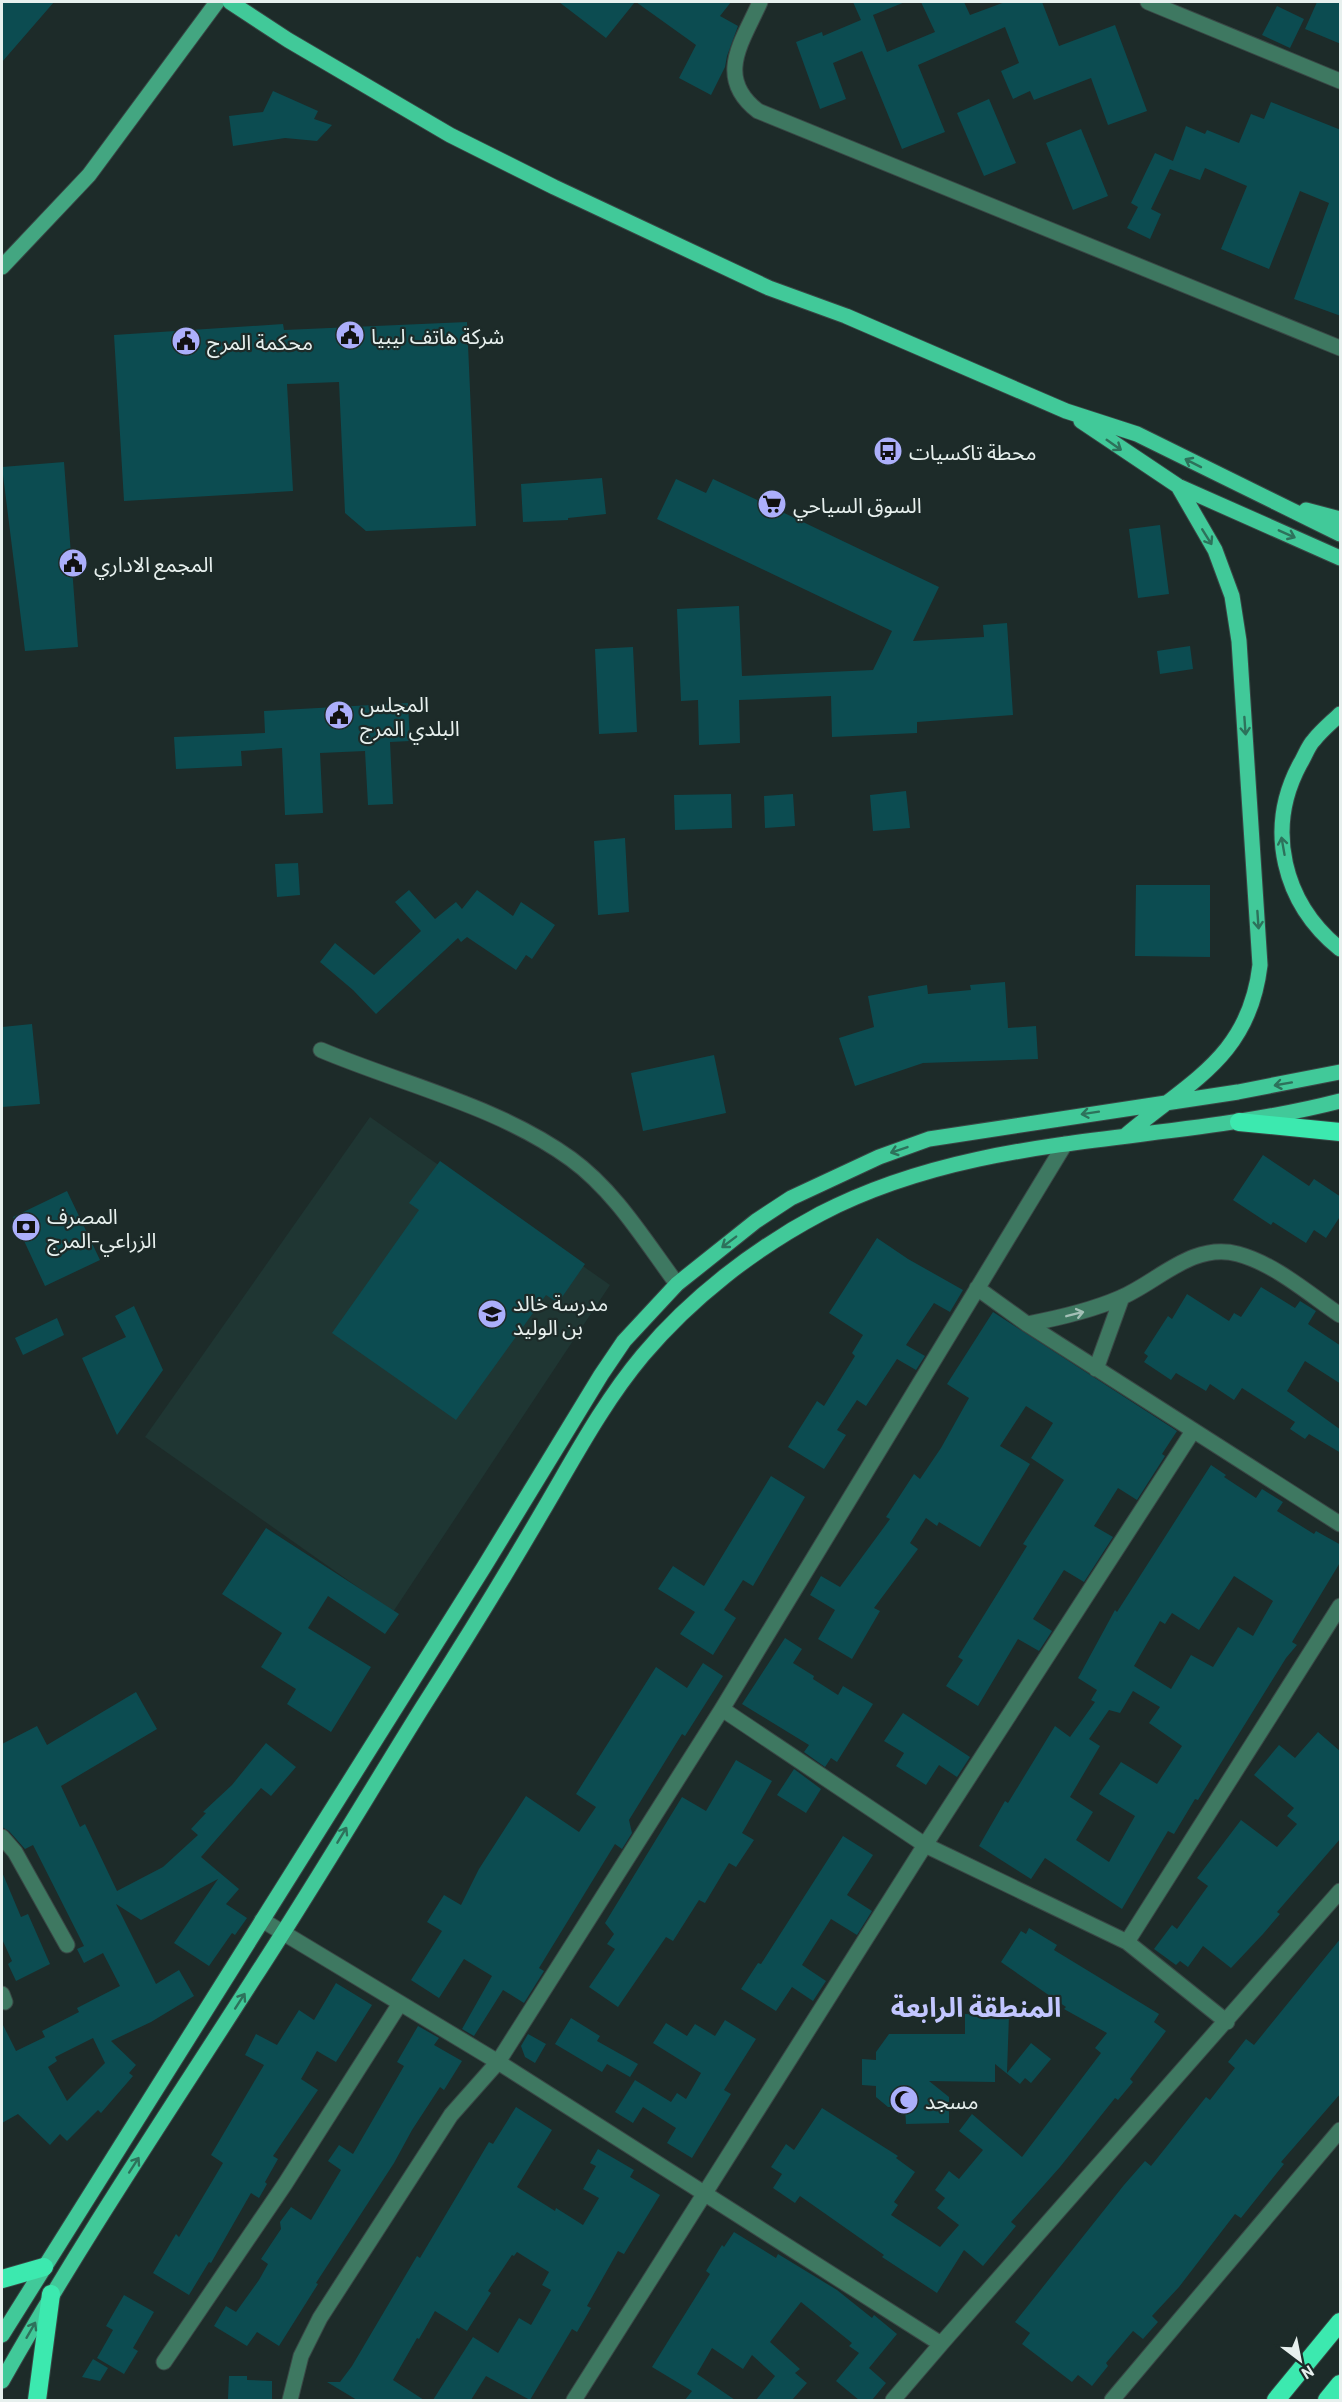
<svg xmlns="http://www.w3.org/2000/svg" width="1342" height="2402" font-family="Barlow,'Noto Sans Arabic',sans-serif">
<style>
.built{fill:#1f3633}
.building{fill:#0c4c51;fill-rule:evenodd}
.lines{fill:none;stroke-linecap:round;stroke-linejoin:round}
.street-casing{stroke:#394745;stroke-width:17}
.secondary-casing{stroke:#394745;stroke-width:17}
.primary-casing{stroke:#394745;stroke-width:17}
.highway-casing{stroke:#394745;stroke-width:20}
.street{stroke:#3e7861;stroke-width:15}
.secondary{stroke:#43a681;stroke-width:15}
.primary{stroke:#41c999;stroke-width:15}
.highway{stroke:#3ce9af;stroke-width:18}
.oneway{stroke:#2d725b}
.oneway2{stroke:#a3c0b6}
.labels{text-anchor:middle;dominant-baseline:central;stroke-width:4.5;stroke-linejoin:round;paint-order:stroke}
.poi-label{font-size:21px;fill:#e7f0ee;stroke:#1d2b29;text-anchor:start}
.district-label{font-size:27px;font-weight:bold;fill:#c2c6ff;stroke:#1d2b29}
</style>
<rect width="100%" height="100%" fill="#1d2b29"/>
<path class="built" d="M370 1117 610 1285 393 1612 145 1437Z"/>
<path class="building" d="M2 2H54L2 62Z
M559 2H635L606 38Z
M636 2H731L720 16 738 26 727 56 725 67 711 95 679 78 696 45Z
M853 2H905L873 15 887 52 935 32 921 2H964L970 15 1005 2H1042L1059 46 1115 25 1147 111 1108 125 1091 78 1034 100 1030 91 1013 99 1001 71 1019 63 1005 27 918 65 945 132 902 149 862 51 833 63 846 99 820 109 796 42 822 32 823 36 861 20Z
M1317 2H1341V44L1305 29Z
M1277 6 1304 19 1290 48 1262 35Z
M273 91 318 111 314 119 332 125 317 141 285 138 233 146 229 116 263 112Z
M989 99 1016 163 984 176 957 113Z
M1271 102 1341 130V316L1294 299 1329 203 1300 191 1269 269 1221 249 1247 186 1205 168 1200 180 1170 169 1151 209 1161 214 1150 239 1127 228 1138 207 1131 203 1155 153 1173 161 1186 126 1205 134 1207 130 1239 143 1251 114 1264 119Z
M1081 129 1108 196 1073 210 1046 143Z
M467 322 476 526 366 531 345 513 339 382 287 384 293 491 124 501 114 335 283 324 284 330Z
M64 462 78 647 25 651 2 467Z
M602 478 606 514 568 518V520L523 522 521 484Z
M676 479 706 493 713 479 939 587 913 641 984 637 983 625 1007 623 1013 715 917 722V733L832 737 831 696 739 700 740 743 699 745 698 700 681 701 677 609 739 606 742 676 873 670 892 631 657 519Z
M1160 525 1169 594 1138 598 1129 529Z
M1190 646 1193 669 1160 674 1157 651Z
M633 647 637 732 599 734 595 649Z
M408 703 410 741 390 742 393 804 368 805 365 751 320 753 323 813 285 815 282 748 241 751 242 766 176 769 174 737 265 733 264 711Z
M906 791 910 828 873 831 870 795Z
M731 794 732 828 675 830 674 795Z
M793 794 795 826 765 828 764 796Z
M625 838 629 912 598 915 594 841Z
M298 863 300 895 277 897 275 864Z
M1136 885H1210V957L1135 956Z
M409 890 435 919 456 902 462 909 477 890 513 916 521 902 555 925 532 959 526 955 516 970 467 937 461 942 458 938 376 1014 353 990 320 962 335 943 374 975 421 931 395 902Z
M1005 982 1008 1028 1036 1026 1038 1059 923 1063 855 1086 839 1038 874 1027 868 996 927 985 928 994 971 990 970 985Z
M32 1024 40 1104 2 1107V1027Z
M714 1055 726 1113 643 1131 631 1073Z
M1263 1155 1309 1186 1314 1179 1341 1197V1215L1326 1238 1314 1230 1306 1243 1273 1222 1271 1225 1233 1200Z
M440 1161 585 1264 558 1303 546 1295 456 1420 332 1333 419 1210 409 1203Z
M67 1191 100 1260 45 1286 13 1217Z
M877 1238 908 1259 963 1290 950 1312 934 1303 906 1345 925 1356 916 1370 897 1359 866 1406 857 1400 837 1430 846 1435 824 1469 788 1447 817 1401 824 1406 855 1356 852 1353 863 1335 829 1313Z
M1261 1287 1295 1308 1300 1301 1316 1311 1308 1324 1341 1346V1384L1305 1361 1287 1391 1341 1430V1453L1309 1434 1305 1439 1290 1429 1295 1422 1242 1388 1234 1400 1210 1384 1206 1391 1176 1373 1171 1380 1144 1362 1148 1356 1144 1353 1168 1316 1172 1319 1187 1294 1229 1321 1234 1313 1241 1317Z
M134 1306 163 1370 117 1435 82 1358 126 1337 115 1316Z
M993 1312 1177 1431 1162 1454 1165 1456 1137 1500 1118 1488 1094 1526 1113 1537 1084 1582 1064 1570 1033 1619 1052 1631 1039 1651 1018 1639 978 1706 946 1686 963 1660 958 1657 1027 1546 1023 1544 1064 1480 1031 1458 1053 1423 1026 1406 1000 1446 1030 1464 980 1547 939 1522 937 1526 926 1518 910 1543 918 1549 874 1608 880 1611 852 1659 818 1639 835 1610 810 1595 821 1576 840 1587 890 1519 886 1517 914 1474 920 1479 941 1448 969 1398 947 1384Z
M57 1318 64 1335 23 1355 15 1338Z
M1211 1465 1226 1475 1224 1477 1256 1498 1262 1489 1283 1502 1277 1511 1314 1534 1316 1531 1341 1545V1561L1292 1642 1297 1645 1286 1658 1198 1800 1195 1799 1174 1834 1168 1831 1122 1909 1045 1858 1031 1879 979 1846 1005 1801 1008 1803 1055 1726 1070 1737 1095 1702 1091 1700 1097 1690 1078 1678 1115 1610 1117 1612ZM1234 1576 1273 1601 1253 1636 1238 1627 1213 1667 1191 1655 1171 1689 1134 1666 1160 1621 1165 1624 1172 1613 1199 1630ZM1133 1691 1160 1707 1149 1723 1182 1746 1157 1784 1121 1762 1099 1794 1135 1816 1109 1862 1076 1840 1093 1812 1070 1797 1100 1746 1089 1739 1109 1710 1120 1713Z
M771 1476 805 1497 753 1586 743 1580 724 1610 736 1618 713 1655 680 1634 695 1612 658 1589 673 1566 704 1586Z
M266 1528 399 1614 385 1634 328 1596 308 1628 371 1667 331 1732 287 1704 296 1689 261 1667 282 1633 222 1594Z
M785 1638 802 1649 793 1663 814 1676 813 1679 838 1695 843 1686 873 1704 837 1762 831 1758 825 1767 804 1752 809 1745 742 1704Z
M703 1663 723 1676 685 1736 682 1734 629 1820 632 1833 622 1849 615 1844 539 1968 544 1971 524 2003 503 1990 474 2036 462 2029 492 1976 464 1959 439 1998 411 1980 442 1931 427 1922 444 1895 461 1905 479 1869 526 1796 579 1832 596 1807 576 1794 656 1667 687 1688Z
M136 1692 157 1729 61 1786 80 1827 85 1824 117 1891 163 1867 198 1835 191 1829 206 1813 203 1812 232 1785 266 1743 296 1767 271 1796 261 1788 201 1857 239 1889 226 1904 247 1918 235 1935 232 1933 209 1966 174 1943 218 1879 141 1920 116 1904 156 1984 179 1970 194 1996 151 2022 111 2041 136 2065 129 2073 133 2076 101 2113 98 2110 67 2141 60 2134 50 2145 18 2114 2 2123V2023L16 2051 45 2037 42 2031 79 2012 77 2008 120 1986 103 1953 84 1963 77 1949 84 1946 33 1845 25 1849 9 1831 2 1827V1744L37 1726 47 1745ZM93 2038 105 2063 67 2101 48 2067 57 2061 55 2057Z
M903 1713 970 1757 957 1777 939 1765 926 1785 896 1766 904 1753 884 1741Z
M1318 1732 1341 1752V1838L1277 1912 1280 1914 1263 1934 1231 1968 1203 1946 1188 1967 1180 1961 1176 1965 1154 1949 1172 1925 1177 1929 1208 1886 1197 1878 1241 1820 1277 1847 1297 1824 1287 1816 1294 1808 1254 1775 1279 1745 1295 1758Z
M736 1760 772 1781 742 1833 754 1840 736 1867 729 1863 705 1903 699 1900 673 1941 666 1937 618 2007 589 1987 615 1949 607 1944 614 1934 605 1923 682 1797 706 1811Z
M794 1769 821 1789 806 1813 777 1795Z
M843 1836 873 1855 847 1895 872 1911 857 1935 831 1919 802 1965 826 1981 813 2001 792 1987 776 2011 741 1989 758 1963 761 1964Z
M2 1872 21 1917 28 1914 50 1964 16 1981 8 1964 12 1961 2 1939Z
M1029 1928 1057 1945 1054 1950 1159 2014 1154 2022 1166 2031 1130 2079 1133 2082 1118 2100 1115 2098 1060 2167 1011 2222 1016 2226 983 2266 964 2250 937 2293 882 2257 884 2255 800 2196 795 2203 773 2188 782 2174 771 2167 786 2144 794 2150 822 2108 898 2156 896 2158 915 2172 894 2202 898 2205 891 2215 940 2247 959 2225 937 2208 945 2198 935 2190 949 2171 959 2179 983 2150 959 2131 972 2114 1022 2157 1101 2053 1095 2048 1107 2033 1064 2009 1066 2007 1001 1962 1021 1931 1026 1934Z
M1341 1938V2093L1281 2162 1284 2164 1241 2218 1235 2214 1179 2287 1152 2316 1158 2322 1143 2339 1133 2331 1106 2363 1108 2366 1092 2386 1078 2375 1072 2382 1022 2344 1030 2333 1015 2322 1124 2185 1145 2161 1151 2166 1206 2097 1210 2100 1235 2068 1228 2062 1246 2039 1254 2045Z
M336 1983 372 2005 336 2062 317 2051 301 2079 318 2090 273 2156 278 2159 265 2182 267 2184 259 2198 251 2193 211 2263 209 2262 189 2295 153 2273 176 2234 179 2237 223 2163 211 2155 264 2065 245 2055 256 2034 277 2045 299 2010 314 2020Z
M965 2014 1009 2015 1007 2073 1031 2043 1051 2059 1031 2083 1025 2078 1020 2084 995 2064V2082L929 2081 949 2097V2123L906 2124 905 2107H888L876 2097V2086L862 2085V2059L876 2060V2052L889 2034H965Z
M571 2018 600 2036 597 2041 638 2064 630 2077 607 2064 602 2072 555 2044Z
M725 2020 756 2039 724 2090 731 2094 692 2158 667 2143 676 2128 643 2107 633 2123 615 2112 635 2080 671 2102 677 2093 686 2099 701 2073 653 2043 666 2023 687 2036 695 2024 715 2036Z
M418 2026 439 2038 434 2045 462 2061 444 2090 440 2087 412 2130 394 2163 316 2283 318 2284 279 2346 257 2332 247 2346 214 2326 226 2306 236 2312 259 2280 268 2264 261 2259 281 2229 280 2222 291 2207 311 2220 341 2170 328 2161 339 2145 353 2154 404 2066 397 2062Z
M528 2034 546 2044 535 2063 525 2057 521 2046Z
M516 2107 552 2130 517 2187 555 2211 556 2208 583 2225 599 2198 583 2189 596 2166 590 2163 598 2149 634 2170 630 2177 660 2195 624 2254 618 2251 587 2306 591 2308 577 2332 572 2329 530 2400 486 2376 471 2400H433L473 2337 498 2353 519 2318 531 2325 551 2290 542 2285 549 2272 517 2252 514 2256 512 2255 488 2291 491 2293 467 2331 435 2311 419 2339 417 2338 393 2380 424 2400H357L327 2382H340L352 2366 417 2256 420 2258 489 2142 493 2144Z
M734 2232 776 2258 778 2254 837 2290 872 2318 874 2315 897 2334 869 2368 886 2383 872 2400H859L836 2381 859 2353 849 2346 852 2343 801 2302 770 2342 800 2369 795 2373 807 2383 792 2400H756L775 2376 752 2355 743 2369 712 2348 697 2374 735 2400H685L692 2391 652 2367 710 2274 706 2271 722 2245 724 2247Z
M124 2295 154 2312 133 2348 138 2351 124 2374 97 2358 113 2330 106 2326Z
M93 2359 108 2368 100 2381 82 2377Z
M229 2376H247V2380L272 2381V2400L228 2399Z"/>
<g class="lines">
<g class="street-casing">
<path id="street" d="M760 2C743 41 714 77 758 111L1340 348
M1148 2 1340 81
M321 1050C404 1085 498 1106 571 1159 615 1191 645 1241 677 1284
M977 1288 1027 1324 1340 1524
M1027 1324C1059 1318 1090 1311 1120 1298 1158 1282 1192 1242 1238 1254 1275 1264 1309 1294 1340 1315
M1096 1369 1122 1297
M722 1709 925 1845 1127 1942 1227 2022
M2 1837 15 1852 67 1945
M262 1920 498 2062 941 2344 1340 1891
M1127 1942 1340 1606
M2 1994 5 2002
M164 2362 285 2184 399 2005
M290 2400 301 2356 320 2318 451 2115 498 2062 722 1709 1065 1144
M574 2400 925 1845 1193 1431
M893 2400 941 2344
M1112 2400 1340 2130"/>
</g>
<g class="secondary-casing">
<path id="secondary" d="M2 267 89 175 217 2"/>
</g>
<g class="primary-casing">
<path id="primary" d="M230 2 288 40 450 135 554 187 769 288 846 316 1066 411 1137 434 1340 534
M1081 421 1178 486 1340 558
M1306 510 1340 519
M1340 714C1332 722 1322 730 1314 740 1308 746 1305 756 1300 764 1265 829 1283 903 1340 949
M1125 1136C1189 1081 1249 1058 1260 965L1239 641 1232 596 1215 550 1178 486
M2 2335 484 1567 601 1375 624 1341 677 1284 756 1221 791 1198 879 1157 929 1139 1238 1092 1340 1072
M2 2381C80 2243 169 2111 254 1978 312 1889 366 1798 422 1708 463 1644 503 1579 541 1514 573 1460 602 1404 643 1355 691 1298 754 1249 820 1214 984 1129 1166 1146 1340 1101"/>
</g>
<g class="highway-casing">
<path id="highway" d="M1239 1122 1340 1132
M2 2279 44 2267
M37 2400 51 2294
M1276 2400 1340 2322
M1327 2400 1340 2384"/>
</g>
<use href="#street" class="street"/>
<use href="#secondary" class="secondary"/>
<use href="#primary" class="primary"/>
<use href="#highway" class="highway"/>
</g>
<defs><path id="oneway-shaft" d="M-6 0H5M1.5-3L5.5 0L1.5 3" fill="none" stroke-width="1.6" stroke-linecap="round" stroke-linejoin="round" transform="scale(1.5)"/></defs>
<g class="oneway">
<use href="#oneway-shaft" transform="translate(1114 445) rotate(35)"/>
<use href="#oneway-shaft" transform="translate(1193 463) rotate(-153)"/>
<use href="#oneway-shaft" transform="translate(1287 534) rotate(24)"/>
<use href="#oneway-shaft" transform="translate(1207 537) rotate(58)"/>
<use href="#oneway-shaft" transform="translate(1245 726) rotate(86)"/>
<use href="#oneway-shaft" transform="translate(1283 846) rotate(-100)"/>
<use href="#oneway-shaft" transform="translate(1258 920) rotate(86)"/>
<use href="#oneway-shaft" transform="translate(1283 1084) rotate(170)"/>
<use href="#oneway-shaft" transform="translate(1090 1113) rotate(171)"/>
<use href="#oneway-shaft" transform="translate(899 1150) rotate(161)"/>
<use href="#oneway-shaft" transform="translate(729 1242) rotate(143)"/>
<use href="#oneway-shaft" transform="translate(342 1835) rotate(-59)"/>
<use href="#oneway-shaft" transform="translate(240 2001) rotate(-57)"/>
<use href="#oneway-shaft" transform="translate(134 2165) rotate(-57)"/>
<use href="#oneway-shaft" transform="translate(31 2330) rotate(-60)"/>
</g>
<use class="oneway2" href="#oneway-shaft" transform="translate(1075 1314) rotate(-14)"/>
<defs>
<g id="civic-disc" transform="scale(1.5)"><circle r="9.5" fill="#acaffb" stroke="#1d2b29"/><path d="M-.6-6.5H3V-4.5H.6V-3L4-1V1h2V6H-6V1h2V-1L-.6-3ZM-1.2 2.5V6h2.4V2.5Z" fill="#111"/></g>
<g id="bus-disc" transform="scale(1.5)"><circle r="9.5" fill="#acaffb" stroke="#1d2b29"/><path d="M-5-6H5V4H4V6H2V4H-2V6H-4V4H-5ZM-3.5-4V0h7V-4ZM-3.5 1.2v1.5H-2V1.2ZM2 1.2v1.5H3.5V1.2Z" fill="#111"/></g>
<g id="supermarket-disc" transform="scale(1.5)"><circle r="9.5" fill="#acaffb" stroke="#1d2b29"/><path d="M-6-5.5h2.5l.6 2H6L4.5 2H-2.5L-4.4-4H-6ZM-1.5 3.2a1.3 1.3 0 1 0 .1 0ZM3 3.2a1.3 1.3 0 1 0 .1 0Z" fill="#111"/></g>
<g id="bank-disc" transform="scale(1.5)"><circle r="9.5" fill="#acaffb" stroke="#1d2b29"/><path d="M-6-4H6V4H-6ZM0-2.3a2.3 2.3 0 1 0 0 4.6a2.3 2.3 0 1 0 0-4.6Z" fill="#111"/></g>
<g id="school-disc" transform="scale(1.5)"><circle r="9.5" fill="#acaffb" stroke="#1d2b29"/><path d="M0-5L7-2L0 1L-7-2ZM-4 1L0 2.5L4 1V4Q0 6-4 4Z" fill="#111"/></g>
<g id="mosque-disc" transform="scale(1.5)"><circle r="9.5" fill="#acaffb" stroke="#1d2b29"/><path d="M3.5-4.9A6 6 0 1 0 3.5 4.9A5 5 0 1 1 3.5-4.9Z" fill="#111"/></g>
</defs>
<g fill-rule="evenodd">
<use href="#civic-disc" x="350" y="335"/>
<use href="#civic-disc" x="186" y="341"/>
<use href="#bus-disc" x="888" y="451"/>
<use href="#supermarket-disc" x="772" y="504"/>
<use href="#civic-disc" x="73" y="563"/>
<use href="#civic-disc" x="339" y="715"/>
<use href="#bank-disc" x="26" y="1227"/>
<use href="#school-disc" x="492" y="1314"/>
<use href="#mosque-disc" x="904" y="2100"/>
</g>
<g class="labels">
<g class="poi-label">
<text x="371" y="335">شركة هاتف ليبيا</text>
<text x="207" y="341">محكمة المرج</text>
<text x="909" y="451">محطة تاكسيات</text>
<text x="793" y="504">السوق السياحي</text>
<text x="94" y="563">المجمع الاداري</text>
<text x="360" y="703">المجلس<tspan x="360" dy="24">البلدي المرج</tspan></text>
<text x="47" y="1215">المصرف<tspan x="47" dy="24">الزراعي-المرج</tspan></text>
<text x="513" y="1302">مدرسة خالد<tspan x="513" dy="24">بن الوليد</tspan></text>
<text x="925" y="2100">مسجد</text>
</g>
<g class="district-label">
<text x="976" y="2006">المنطقة الرابعة</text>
</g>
</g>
<rect width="1342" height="2402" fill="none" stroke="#e7f0ee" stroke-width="6"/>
<g transform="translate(1300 2360) rotate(148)" stroke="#1d2b29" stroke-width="4.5" paint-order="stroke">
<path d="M0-4.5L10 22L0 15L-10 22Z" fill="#e7f0ee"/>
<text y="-9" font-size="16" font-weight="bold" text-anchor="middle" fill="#e7f0ee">N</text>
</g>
</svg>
